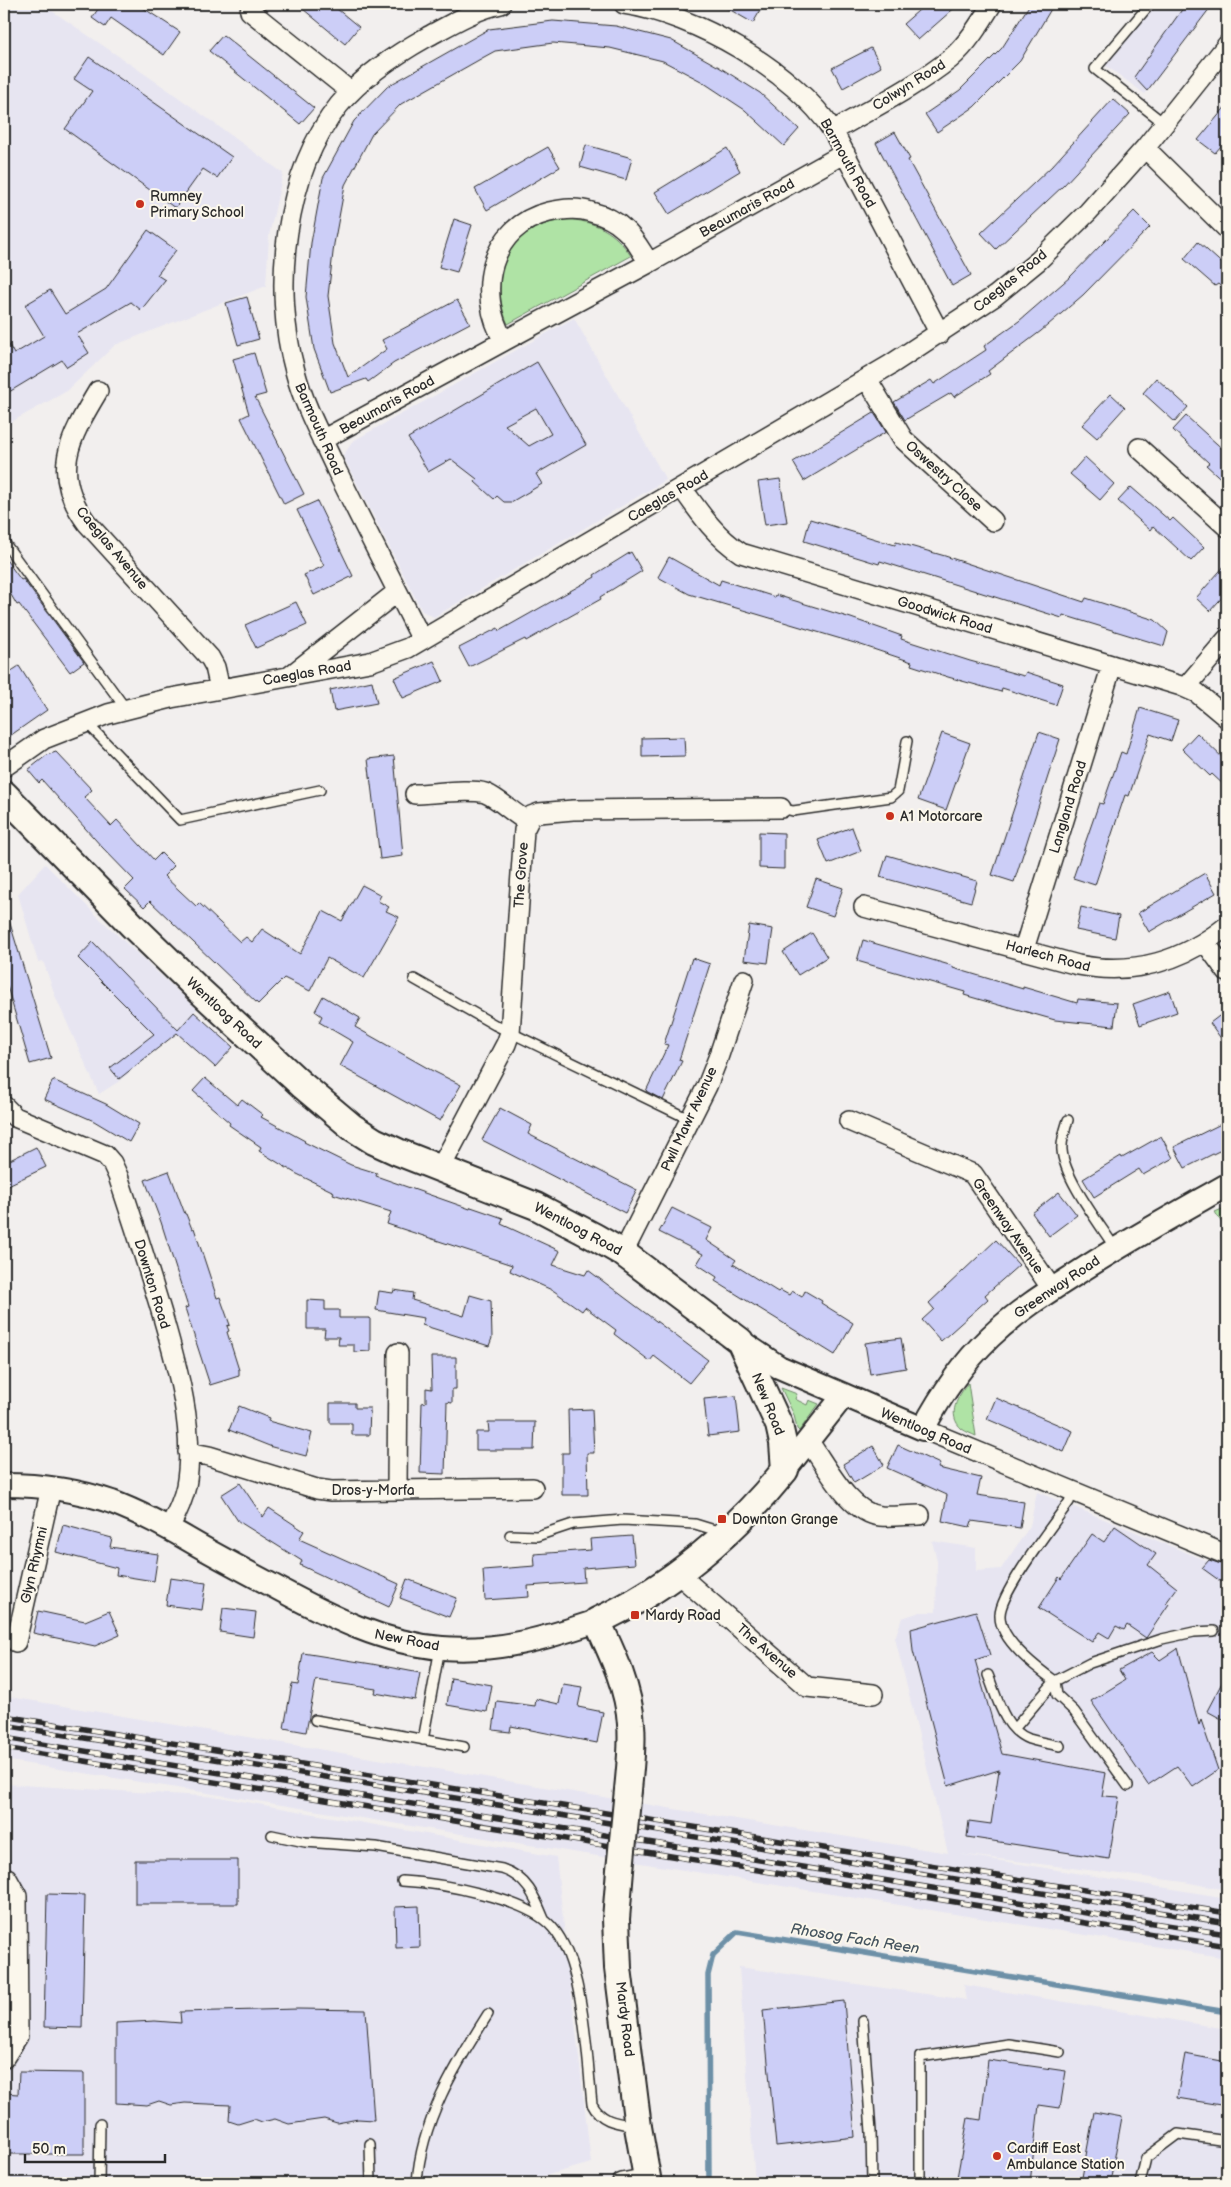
<svg xmlns="http://www.w3.org/2000/svg" width="1231" height="2187" font-family="'Balsamiq Sans',sans-serif">
<style>
.built{fill:#e7e5f1}
.green{fill:#afe3a5;stroke:#6d8768}
.lines{fill:none;stroke-linecap:round;stroke-linejoin:round}
.stream{stroke:#6d90a7;stroke-width:5.5}
.building{fill:#cccef7;stroke:#2b2b2b;fill-rule:evenodd}
.service-casing{stroke:#2b2b2b;stroke-width:12}
.minor-casing{stroke:#2b2b2b;stroke-width:22}
.tertiary-casing{stroke:#2b2b2b;stroke-width:26}
.secondary-casing{stroke:#2b2b2b;stroke-width:30}
.service{stroke:#fbf7ec;stroke-width:9}
.minor{stroke:#fbf7ec;stroke-width:19}
.tertiary{stroke:#fbf7ec;stroke-width:22}
.secondary{stroke:#fbf7ec;stroke-width:26}
.rail-casing{stroke:#2b2b2b;stroke-width:5.5}
.rail{stroke:#fbf7ec;stroke-width:4;stroke-dasharray:11;stroke-linecap:butt}
.secondary-bridge-casing{stroke:#2b2b2b;stroke-width:30;stroke-linecap:butt}
.secondary-bridge{stroke:#fbf7ec;stroke-width:26}
.poi-dot{fill:#c8321e;stroke:#fbf7ec;stroke-width:2}
.labels{text-anchor:middle;dominant-baseline:central;stroke-width:4;stroke-linejoin:round;paint-order:stroke}
.street-label{font-size:14px;fill:#2b2b2b;stroke:#fbf7ec}
.poi-label{font-size:14px;fill:#2b2b2b;stroke:#fbf7ec;text-anchor:start}
.water-label{font-size:15px;font-style:italic;fill:#46555f;stroke:#fbf7ec}
</style>
<rect width="100%" height="100%" fill="#f2efee"/>
<filter id="ink" filterUnits="userSpaceOnUse"><feTurbulence type="fractalNoise" baseFrequency=".02" numOctaves="2"/><feDisplacementMap in="SourceGraphic" scale="10" xChannelSelector="R" yChannelSelector="G"/><feConvolveMatrix kernelMatrix="1 2 1 2 8 2 1 2 1" color-interpolation-filters="sRGB"/></filter>
<g filter="url(#ink)">
<path class="built" d="M4 4H42L171 92 283 173 269 236 266 286 115 345 67 391 4 426Z
M1157 4H1213L1145 94 1105 65Z
M574 318 666 480 434 617 422 611 343 456 353 441Z
M45 864 96 915 197 1009 174 1034 118 1082 99 1094 56 998 43 961 38 962 18 894Z
M1037 1492 1227 1569V1890L1184 1882 959 1854 1227 1898V1958L4 1760V1696L680 1810 948 1853 895 1638 902 1618 920 1612H936L937 1561 932 1541 976 1548V1571L1001 1569 1030 1526Z
M4 1784 219 1797 556 1857 591 2163 523 2182 4 2183Z
M739 1967 967 2000 964 1985 1227 2029V2183H755Z"/>
<path class="green" d="M565 219C595 221 615 231 631 256L508 324C493 292 498 249 532 229 543 224 554 221 565 219Z
M1227 1207V1231L1215 1212Z
M968 1383 976 1436C972 1434 966 1432 962 1429 946 1415 958 1396 968 1383Z
M781 1388 797 1394 795 1399 807 1405 809 1400 819 1404 799 1431 797 1429 794 1415Z"/>
<g class="lines">
<path class="stream" d="M709 2183 708 1975 713 1955 737 1932 1227 2012"/>
</g>
<path class="building" d="M89 4H137L180 32 164 55 111 18 105 27 99 23 92 18 98 9Z
M297 4H331L359 27 345 44Z
M720 4H764L753 23Z
M926 4H959L918 40 903 24Z
M1030 4H1054L1020 61 974 107 937 132 925 114 960 90 1002 48Z
M1186 4H1213L1147 91 1134 77Z
M553 21 616 26 671 40 719 67 760 93 799 129 784 146 745 110 701 81 663 61 610 48 553 43 495 51 484 57 401 104 372 134 345 185 334 244 328 296 335 343 348 377 387 349 382 340 457 300 470 323 394 363 368 382 366 379 330 392 314 349 306 297 311 243 323 178 354 121 388 86 489 29Z
M223 35 314 108 300 124 209 51Z
M871 48 881 67 843 88 832 68Z
M89 57 232 157 217 178 203 169 175 208 65 129 92 91 74 79Z
M1113 99 1130 114 1063 186 996 249 981 233 1052 166Z
M1227 105V139L1215 153 1198 140Z
M895 132 910 159 908 160 971 275 952 286 876 143Z
M586 145 632 158 626 180 580 167Z
M548 147 560 167 487 210 475 189Z
M727 148 740 171 669 214 655 192Z
M1134 211 1150 227 1083 295 1041 331 988 371 990 374 954 397 951 393 905 420 894 402 931 380 934 384 986 350 984 346 1019 321 1070 277Z
M454 219 472 225 457 272 439 267Z
M148 230 176 250 157 275 165 280 141 310 131 302 77 334 89 353 67 367 62 360 4 395V336L14 354 44 336 25 305 50 290 65 314 106 289Z
M1198 242 1227 268V292L1218 284 1215 286 1184 259Z
M247 297 259 339 238 345 226 303Z
M254 353 266 394 255 397 304 494 284 504 241 418 249 414 233 359Z
M537 362 586 445 536 474 542 484 511 502H504L497 496 494 499 475 482 477 479 451 459 428 472 408 438ZM536 408 551 434 529 446 505 425Z
M1156 378 1188 407 1175 422 1143 393Z
M1111 394 1125 407 1097 438 1082 425Z
M874 413 886 432 804 481 793 462Z
M1186 416 1227 453V484L1206 465 1209 463 1173 430Z
M1085 457 1114 484 1100 500 1070 474Z
M780 479 787 522 765 525 758 482Z
M1131 487 1170 521 1173 518 1204 547 1191 561 1153 526 1150 530 1118 501Z
M317 501 353 576 314 595 304 575 324 566 297 510Z
M810 519 895 545 896 542 945 556 1084 602 1086 598 1155 620 1168 632 1164 646 1063 615 1062 618 880 561 879 564 804 541Z
M631 552 642 571 600 597 601 599 526 641 525 639 469 667 459 648 498 628 499 631 595 577 594 575Z
M4 557 21 580 23 579 84 662 70 672 19 604 17 605 4 583Z
M669 557 719 585 721 580 775 597 776 595 851 618 902 636 901 639 970 661 1024 676 1026 672 1063 684 1056 705 1002 688 1001 692 948 677 911 665 912 662 858 644 689 594 658 577Z
M1227 563V592L1210 611 1196 598Z
M296 602 307 625 256 648 245 625Z
M434 661 443 681 403 698 394 678Z
M19 666 47 710 4 740V676Z
M372 681 377 703 334 711 330 690Z
M1140 708 1178 720 1171 741 1150 734 1129 796 1125 795 1095 885 1073 878 1099 803 1103 804 1121 752 1126 754Z
M1039 732 1060 739 1014 882 992 875Z
M942 733 970 743 946 810 918 800Z
M1197 733 1227 762V788L1212 774 1210 776 1182 749Z
M684 737 685 756 642 757V738Z
M56 752 92 790 84 797 111 826 117 820 154 860 161 853 174 866 164 876 196 906 199 903 240 942 246 937 252 942 262 929 300 954 323 911 342 921 362 885 381 895 378 901 389 907 386 911 399 917 364 978 327 958 310 991 284 978 258 1004 150 901 144 907 125 889 134 880 102 847 42 780 39 783 28 770 47 755Z
M394 756 403 856 380 859 368 759Z
M852 827 861 851 828 864 818 840Z
M759 832 784 833V869L759 868Z
M887 855 977 881 971 902 880 877Z
M1205 873 1216 893 1149 932 1138 913Z
M816 879 843 888 833 916 806 907Z
M1081 907 1119 916 1115 938 1076 930Z
M4 917H8L51 1058 30 1064 4 976Z
M749 925 773 929 768 963 744 960Z
M812 933 827 957 798 975 783 952Z
M863 940 953 966V968L1023 989V987L1077 1003 1078 999 1117 1003 1114 1026 1055 1020 1002 1005V1006L964 995 965 992 857 961Z
M93 942 178 1030 194 1012 233 1047 215 1067 177 1033 119 1079 110 1068 154 1034 78 958Z
M692 958 710 964 679 1060 682 1061 663 1100 646 1091 668 1045 664 1044Z
M1170 991 1177 1012 1140 1025 1133 1004Z
M323 996 360 1018 355 1027 431 1070 461 1085 440 1121 340 1066 353 1042 319 1022 322 1016 315 1011Z
M1227 1010V1047L1210 1023Z
M205 1078 237 1105 242 1099 263 1115 261 1117 305 1141 304 1142 351 1165 377 1173 376 1176 470 1209 471 1207 503 1218 501 1224 560 1251 553 1265 585 1275 588 1270 708 1360 689 1383 654 1356 650 1361 614 1334 616 1330 585 1307 582 1311 554 1291 510 1271 512 1265 387 1224 391 1212 333 1194 334 1192 295 1173 259 1151 261 1147 229 1125 230 1123 193 1091Z
M53 1080 106 1104 139 1124 129 1142 94 1121 44 1099Z
M500 1108 532 1125 528 1134 637 1190 625 1213 482 1140Z
M1227 1121V1147L1185 1168 1174 1147Z
M1161 1136 1173 1158 1143 1175 1139 1169 1094 1197 1083 1179 1121 1156 1122 1158Z
M36 1147 46 1167 4 1187V1163Z
M169 1171 185 1214H186L192 1229 194 1228 217 1298 220 1297 230 1325 227 1326 229 1331 227 1332 239 1370V1376L210 1385 185 1308 188 1307 161 1222 145 1180Z
M1059 1192 1077 1215 1049 1236 1032 1213Z
M672 1208 712 1228 706 1240 736 1260 733 1264 778 1292 780 1290 789 1295 792 1291 802 1297 805 1291 822 1301 821 1303 853 1323 835 1355 715 1281 717 1277 697 1264 703 1254 659 1232Z
M996 1240 1019 1265 985 1295 988 1299 941 1341 922 1320 934 1309 929 1303Z
M394 1290 413 1293 412 1300 464 1316 470 1295 491 1301 492 1338 489 1346 422 1325 424 1318 376 1310 379 1291 393 1293Z
M307 1300 325 1301V1310H339V1318H370V1351L354 1352V1345H338L339 1337H324L325 1329H307Z
M901 1338 906 1368 870 1374 865 1343Z
M431 1357H456V1389H452V1403L447 1402 445 1474 420 1473 422 1403 426 1402V1388L432 1389Z
M736 1396 740 1432 708 1436 704 1399Z
M996 1398 1073 1431 1064 1452 987 1419Z
M330 1403H355V1408H370L369 1435H352V1423H330Z
M239 1406 269 1418 268 1421 312 1433 306 1456 272 1447 229 1430Z
M592 1409 594 1453H587L588 1495H562V1453H569L568 1410Z
M488 1422H535L534 1450H476V1432H489Z
M898 1445 940 1464 938 1468 981 1478 977 1495 1024 1502 1020 1528 972 1521 970 1527 942 1521 947 1495 887 1468Z
M873 1446 884 1465 854 1483 843 1464Z
M240 1483 263 1517 269 1508 304 1531 299 1539 399 1584 389 1607 300 1565 302 1561 238 1521 221 1495Z
M63 1525 112 1538 110 1547 158 1554 154 1581 116 1575 117 1568 56 1552Z
M1115 1526 1156 1554 1148 1565 1177 1588 1166 1603 1169 1604 1146 1638 1127 1625 1124 1630 1116 1626 1109 1638 1099 1632 1092 1642 1039 1608 1059 1577 1061 1579 1092 1534 1104 1542Z
M632 1536 635 1564 583 1568 584 1582 528 1586 529 1597 485 1600 483 1570 535 1566 534 1554 591 1550 590 1539Z
M1209 1560 1227 1566V1586L1202 1568Z
M170 1578 206 1583 202 1610 166 1605Z
M407 1579 457 1598 449 1617 400 1598Z
M223 1608 256 1612 253 1637 220 1632Z
M38 1611 85 1621 109 1611 120 1635 95 1646 33 1633Z
M976 1611 990 1655 975 1660 1002 1754 1106 1773 1102 1796 1119 1797 1109 1859 967 1837 969 1821 991 1824 999 1770 948 1786 913 1651 911 1629Z
M1178 1648 1199 1725 1201 1720 1218 1770 1193 1787 1177 1766 1148 1785 1091 1701 1125 1680 1119 1670 1152 1652 1160 1660Z
M303 1653 372 1664 420 1673 415 1700 375 1693 376 1689 316 1680 306 1732 284 1728 292 1684 298 1685Z
M1227 1673V1722L1207 1711Z
M451 1678 492 1685 487 1712 447 1705Z
M563 1684 582 1687 578 1707 603 1712 597 1743 511 1726 510 1732 493 1730 497 1701 535 1706 536 1699 559 1704Z
M135 1860H238V1904H135Z
M47 1894 85 1895 82 2028 44 2027Z
M419 1906 420 1947 396 1948 395 1907Z
M844 2001 855 2137 776 2146 763 2010Z
M298 2009 366 2010 374 2120 358 2119 337 2123 324 2119 289 2124 275 2119 262 2122 254 2119 238 2124 229 2121 230 2105 185 2103 171 2105 159 2101 147 2105 116 2103V2023L155 2021 181 2023 180 2012Z
M1185 2054 1227 2062V2106L1177 2098Z
M988 2060 1066 2071 1060 2108 1039 2105 1030 2183H956L968 2118 981 2120Z
M19 2072 84 2073V2154H4V2093L18 2094Z
M1094 2112 1122 2117 1110 2183H1081Z"/>
<g class="lines">
<g class="service-casing">
<path id="service" d="M1150 4 1095 69 1165 124
M4 542 126 709
M86 722 180 820 320 790
M781 808 793 811 891 797 898 791 907 741
M414 979 495 1025 691 1120
M1068 1120C1065 1130 1061 1140 1062 1150 1064 1178 1099 1223 1115 1248
M1073 1491 1069 1502C1054 1523 1000 1593 1000 1615 999 1640 1037 1668 1055 1681L1057 1695 1074 1711 1128 1786
M510 1535 537 1536 573 1524 623 1520 695 1524 721 1532
M988 1675C997 1697 1004 1730 1029 1739 1039 1742 1050 1744 1060 1746
M315 1720 464 1747
M1014 1729 1055 1681 1090 1663 1162 1639 1194 1632 1214 1631
M423 1740 440 1648
M272 1835 305 1842 376 1847 502 1869C527 1877 535 1897 544 1919
M402 1881C440 1883 527 1898 552 1927 584 1962 587 2057 592 2104 601 2122 617 2123 636 2126
M863 2021 871 2132 872 2183
M370 2144 371 2183
M99 2183 100 2124
M417 2183C421 2121 455 2066 488 2014
M920 2183V2057L1009 2044 1060 2052
M1140 2183 1146 2158 1178 2134 1227 2141"/>
</g>
<g class="minor-casing">
<path id="minor" d="M624 4C694 14 794 71 833 131L940 334
M250 11 351 92
M833 131C872 108 915 87 950 59 967 45 981 22 992 4
M1145 148 1227 229
M504 341 649 263
M867 379 903 439 993 521
M98 391C70 438 49 472 87 523L210 658 215 667 220 689
M322 440 504 341C475 292 490 226 549 212 563 209 577 207 591 212 603 215 615 220 624 229 635 238 641 251 649 263L845 153
M1139 448 1227 527
M682 488C699 512 715 536 741 553L1181 686 1197 693 1227 718
M422 640C394 584 365 528 337 471 322 438 304 406 295 371 272 288 284 174 339 105 363 76 395 55 427 37 451 24 476 9 501 4
M290 676 397 592
M1188 689 1191 681 1227 639
M4 767 44 739 108 714 171 698 370 662 408 648 890 365 995 296 1038 261 1088 212 1145 148 1227 45
M415 794C432 794 469 788 485 793 498 798 514 814 527 821
M864 907 1078 965C1135 976 1183 961 1227 926
M1205 942 1227 972
M1024 949 1112 665
M4 1106 15 1117 105 1155 112 1163 118 1176C133 1221 148 1267 162 1314 177 1366 196 1431 186 1486 183 1501 176 1515 169 1528
M849 1121 973 1174 1052 1289
M440 1169 506 1044 510 1033 524 830 531 816 539 813 573 810 781 808
M623 1253 707 1086 718 1058 744 980
M923 1429 1227 1555
M809 1442C826 1465 849 1513 880 1516 893 1517 907 1515 920 1515
M188 1452 209 1456 317 1489 331 1491 533 1488
M397 1489 398 1353
M677 1573 807 1687 873 1694
M16 1642 51 1488
M4 1877 7 1878 17 1896 18 2036 4 2058
M622 2183 647 2178"/>
</g>
<g class="tertiary-casing">
<path id="tertiary" d="M740 1341 779 1367 923 1429C941 1395 963 1363 990 1337 1016 1312 1046 1293 1076 1274 1125 1242 1176 1214 1227 1185
M785 1470 844 1395
M4 1485C40 1485 77 1490 112 1502 141 1513 169 1528 196 1544 224 1560 251 1574 279 1589 331 1617 382 1643 442 1648 498 1652 544 1639 597 1621"/>
</g>
<g class="secondary-casing">
<path id="secondary" d="M4 794 133 926 199 990 302 1085 352 1127 374 1141 398 1152 536 1206 595 1237 623 1253 740 1341 779 1425 783 1443 785 1470C735 1532 670 1588 597 1621 612 1653 629 1688 631 1724 633 1746 630 1768 628 1790
M620 1870 616 1919 618 1968 638 2127 648 2183"/>
</g>
<use href="#service" class="service"/>
<use href="#minor" class="minor"/>
<use href="#tertiary" class="tertiary"/>
<use href="#secondary" class="secondary"/>
<g class="rail-casing">
<path id="rail" d="M4 1716 1227 1913
M4 1725 1227 1923
M4 1738 1099 1915 1227 1934
M4 1748 1227 1946"/>
</g>
<use href="#rail" class="rail"/>
<g class="secondary-bridge-casing">
<path id="secondary-bridge" d="M620 1870 628 1790"/>
</g>
<use href="#secondary-bridge" class="secondary-bridge"/>
</g>
</g>
<g class="poi-dot">
<circle cx="140" cy="204" r="5"/>
<circle cx="890" cy="816" r="5"/>
<rect x="717" y="1514" width="10" height="10" rx="2.5"/>
<rect x="630" y="1610" width="10" height="10" rx="2.5"/>
<circle cx="997" cy="2156" r="5"/>
</g>
<g class="labels">
<g class="street-label">
<text transform="translate(909 85) rotate(-32)">Colwyn Road</text>
<text transform="translate(848 163) rotate(61)">Barmouth Road</text>
<text transform="translate(747 208) rotate(-29)">Beaumaris Road</text>
<text transform="translate(1010 281) rotate(-39)">Caeglas Road</text>
<text transform="translate(387 405) rotate(-29)">Beaumaris Road</text>
<text transform="translate(319 429) rotate(66)">Barmouth Road</text>
<text transform="translate(944 476) rotate(42)">Oswestry Close</text>
<text transform="translate(668 496) rotate(-30)">Caeglas Road</text>
<text transform="translate(112 548) rotate(50)">Caeglas Avenue</text>
<text transform="translate(945 615) rotate(17)">Goodwick Road</text>
<text transform="translate(307 673) rotate(-10)">Caeglas Road</text>
<text transform="translate(1068 807) rotate(-73)">Langland Road</text>
<text transform="translate(521 875) rotate(-86)">The Grove</text>
<text transform="translate(1048 956) rotate(15)">Harlech Road</text>
<text transform="translate(224 1013) rotate(43)">Wentloog Road</text>
<text transform="translate(689 1119) rotate(-65)">Pwll Mawr Avenue</text>
<text transform="translate(1008 1226) rotate(55)">Greenway Avenue</text>
<text transform="translate(578 1229) rotate(28)">Wentloog Road</text>
<text transform="translate(152 1284) rotate(73)">Downton Road</text>
<text transform="translate(1057 1287) rotate(-34)">Greenway Road</text>
<text transform="translate(768 1404) rotate(68)">New Road</text>
<text transform="translate(926 1431) rotate(23)">Wentloog Road</text>
<text x="373" y="1490">Dros-y-Morfa</text>
<text transform="translate(34 1565) rotate(-77)">Glyn Rhymni</text>
<text transform="translate(407 1640) rotate(11)">New Road</text>
<text transform="translate(767 1651) rotate(41)">The Avenue</text>
<text transform="translate(625 2019) rotate(83)">Mardy Road</text>
</g>
<g class="poi-label">
<text x="150" y="196">Rumney<tspan x="150" dy="16">Primary School</tspan></text>
<text x="900" y="816">A1 Motorcare</text>
<text x="732" y="1519">Downton Grange</text>
<text x="645" y="1615">Mardy Road</text>
<text x="1007" y="2148">Cardiff East<tspan x="1007" dy="16">Ambulance Station</tspan></text>
</g>
<g class="water-label">
<text transform="translate(855 1939) rotate(9)">Rhosog Fach Reen</text>
</g>
</g>
<rect width="1231" height="2187" fill="none" stroke="#fbf7ec" stroke-width="20"/>
<rect x="10" y="10" width="1211" height="2167" fill="none" stroke="#2b2b2b" stroke-width="2" filter="url(#ink)"/>
<path d="M25 2154v8h140v-8" fill="none" stroke="#2b2b2b" stroke-width="2.5"/>
<text x="32" y="2154" font-size="15" fill="#2b2b2b" stroke="#fbf7ec" stroke-width="4" paint-order="stroke">50 m</text>
</svg>
